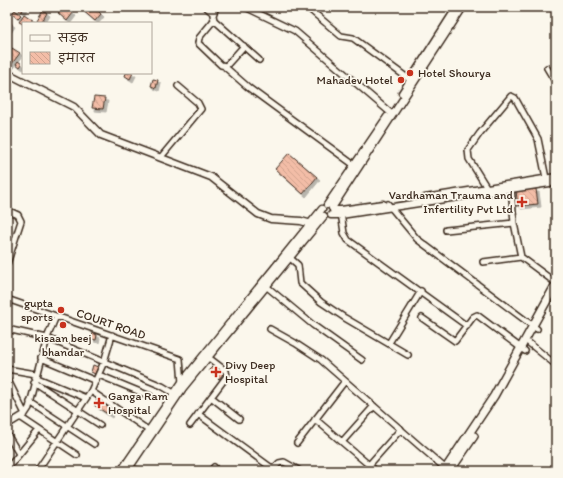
<svg xmlns="http://www.w3.org/2000/svg" width="563" height="478" font-family="Itim,'Playpen Sans Deva',sans-serif">
<style>
.building{fill:url(#building-back-hatch);stroke:#3b2a1e;filter:url(#shadow)}
.lines{fill:none;stroke-linecap:round;stroke-linejoin:round}
.minor-casing{stroke:#3b2a1e;stroke-width:8}
.tertiary-casing{stroke:#3b2a1e;stroke-width:9}
.secondary-casing{stroke:#3b2a1e;stroke-width:10}
.minor{stroke:#fbf7ec;stroke-width:5}
.tertiary{stroke:#fbf7ec;stroke-width:6}
.secondary{stroke:#fbf7ec;stroke-width:7}
.poi-dot{fill:#c8321e;stroke:#fbf7ec;stroke-width:1.5}
.labels{text-anchor:middle;dominant-baseline:central;stroke-width:3.5;stroke-linejoin:round;paint-order:stroke}
.poi-label{font-size:12px;fill:#3b2a1e;stroke:#fbf7ec;text-anchor:start}
.street-label{font-size:12px;fill:#3b2a1e;stroke:#fbf7ec}
</style>
<defs>
<pattern id="building-back-hatch" width="6" height="6" patternUnits="userSpaceOnUse"><rect width="6" height="6" fill="#f3bda7"/><path d="M-1 5l2 2M0 0l6 6M5-1l2 2" fill="none" stroke="#d1a38f"/></pattern>
<filter id="shadow"><feDropShadow dx="3" dy="3" stdDeviation="0" flood-color="#0004"/></filter>
</defs>
<rect width="100%" height="100%" fill="#fbf7ec"/>
<filter id="ink" filterUnits="userSpaceOnUse"><feTurbulence type="fractalNoise" baseFrequency=".025" numOctaves="2"/><feDisplacementMap in="SourceGraphic" scale="8" xChannelSelector="R" yChannelSelector="G"/><feConvolveMatrix kernelMatrix="1 2 1 2 8 2 1 2 1" color-interpolation-filters="sRGB"/></filter>
<g filter="url(#ink)">
<path class="building" d="M17 7H25L21 12Z
M64 7H67L73 13 67 21 58 13Z
M83 7H94L101 14 95 21 81 9Z
M15 10 21 15 18 18 12 13Z
M43 10 47 13 41 23 37 20Z
M24 14 37 23 23 24 19 22Z
M9 22 12 24 8 30 7 24Z
M12 48 20 53 8 69 7 55Z
M18 61 22 64 20 67 16 64Z
M126 73H133L130 79 125 76Z
M153 79 158 80 156 88 151 86Z
M94 97 105 98 103 109 92 108Z
M289 153 317 177 303 194 275 169Z
M536 189 538 204 518 206 516 191Z
M93 333 97 335 96 340 91 339Z
M93 365 98 367 95 374 91 372Z
M214 365 224 373 219 379 209 370Z
M99 397 114 407 109 415 94 405Z"/>
<g class="lines">
<g class="minor-casing">
<path id="minor" d="M206 7 213 13
M216 7 213 15 214 20 259 60
M245 7 295 31 393 115
M307 7 341 36 353 38 413 82
M214 20 199 38 198 43 221 65 226 66 244 46
M225 67 249 88 354 165
M547 68 556 83
M161 157 201 109 198 103 178 86
M511 187 514 223 521 257 556 283
M487 188 469 159 468 150 480 133 511 96 515 98 538 139 546 178
M388 204 417 239 537 329
M7 210 18 215 21 221 7 264
M341 213 344 233 348 240 467 326
M446 230 514 223
M289 257 298 265 300 283 321 302 345 318 408 355
M483 262 521 257
M266 286 313 325 362 360
M7 299 180 359 182 383
M422 318 455 341 473 317 477 315 525 351
M7 329 47 338 162 386 177 395
M270 329 295 343 321 360 446 469
M389 343 421 291
M529 343 556 365
M41 358 96 381
M7 369 36 374
M99 375 150 396
M35 377 86 398
M7 378 25 414
M34 382 100 425
M91 391 151 432
M211 397 239 419
M30 402 94 444
M198 414 273 469 272 471
M20 417 77 455
M315 419 376 471
M7 425 25 414 29 408 47 338 56 316
M190 425 227 376 226 371 205 355
M7 434 19 454
M342 442 374 406
M297 443 345 381
M369 465 401 429
M127 467 140 471
M7 469 39 430
M273 469 279 463 284 462 300 471
M37 471 91 391 104 362 112 335
M211 471 214 467"/>
</g>
<g class="tertiary-casing">
<path id="tertiary" d="M7 73 74 107 101 135 211 177 258 214 271 219 301 221 315 225
M402 93 457 7
M425 198 556 177
M327 205 387 117
M332 208 463 7
M333 210H341L383 204
M331 215H341L556 182
M121 471 182 382 322 209
M127 471 183 388 324 216"/>
</g>
<g class="secondary-casing">
<path id="secondary" d="M444 471 494 396 556 284
M450 471 474 436"/>
</g>
<use href="#minor" class="minor"/>
<use href="#tertiary" class="tertiary"/>
<use href="#secondary" class="secondary"/>
</g>
</g>
<g class="poi-dot">
<circle cx="410" cy="73" r="4"/>
<circle cx="401" cy="80" r="4"/>
<path d="M520 196h4v4h4v4h-4v4h-4v-4h-4v-4h4z"/>
<circle cx="61" cy="310" r="4"/>
<circle cx="63" cy="325" r="4"/>
<path d="M214 366h4v4h4v4h-4v4h-4v-4h-4v-4h4z"/>
<path d="M97 397h4v4h4v4h-4v4h-4v-4h-4v-4h4z"/>
</g>
<g class="labels">
<g class="poi-label">
<text x="418" y="73">Hotel Shourya</text>
<text x="393" y="80" text-anchor="end">Mahadev Hotel</text>
<text x="513" y="195" text-anchor="end">Vardhaman Trauma and<tspan x="513" dy="14">Infertility Pvt Ltd</tspan></text>
<text x="53" y="303" text-anchor="end">gupta<tspan x="53" dy="14">sports</tspan></text>
<text x="63" y="338" text-anchor="middle">kisaan beej<tspan x="63" dy="14">bhandar</tspan></text>
<text x="225" y="365">Divy Deep<tspan x="225" dy="14">Hospital</tspan></text>
<text x="108" y="396">Ganga Ram<tspan x="108" dy="14">Hospital</tspan></text>
</g>
<g class="street-label">
<text transform="translate(111 324) rotate(19)">COURT ROAD</text>
</g>
</g>
<rect width="563" height="478" fill="none" stroke="#fbf7ec" stroke-width="24"/>
<rect x="12" y="12" width="539" height="454" fill="none" stroke="#3b2a1e" stroke-width="1.5" filter="url(#ink)"/>
<rect x="22" y="22" width="130" height="52" fill="#fbf7ec" stroke="#aea59a"/>
<rect x="30" y="35" width="20" height="6" fill="#fbf7ec" stroke="#aea59a"/>
<text x="58" y="42" font-size="12" fill="#3b2a1e">सड़क</text>
<rect x="30" y="52" width="20" height="12" fill="url(#building-back-hatch)" stroke="#aea59a"/>
<text x="58" y="62" font-size="12" fill="#3b2a1e">इमारत</text>
</svg>
